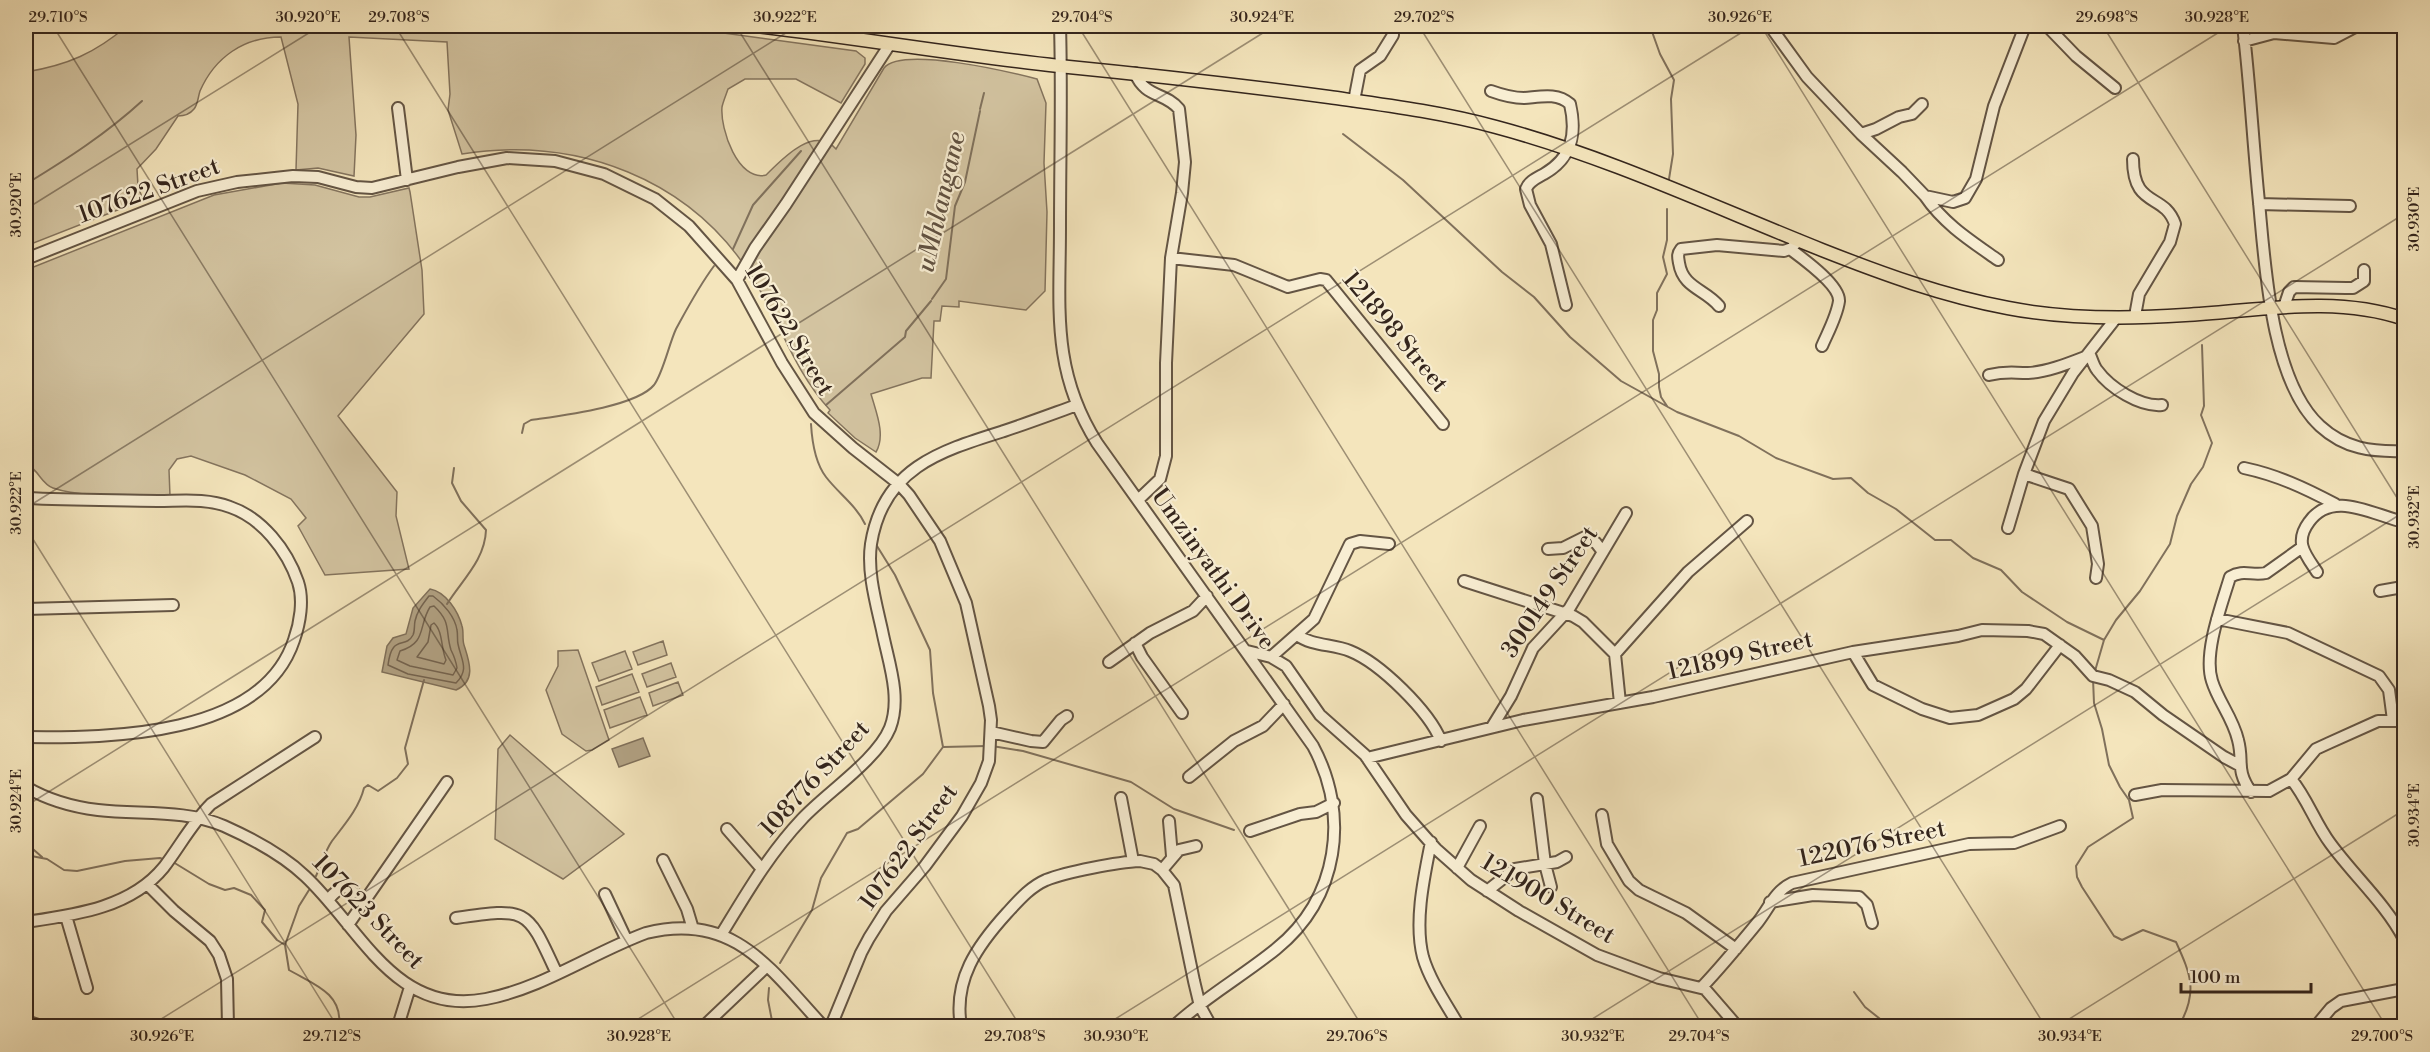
<svg xmlns="http://www.w3.org/2000/svg" width="2430" height="1052" font-family="'Libre Bodoni',serif">
<style>
.green{fill:#d3c4a1;stroke:#84745e;stroke-width:1.5}
.water{fill:#b3a486;stroke:#80715c;stroke-width:1.5}
.lines{fill:none;stroke-linecap:round;stroke-linejoin:round}
.shore{stroke:#746451;stroke-width:1.5}
.stream{stroke:#80715c;stroke-width:2}
.minor-casing{stroke:#645544;stroke-width:14}
.major-casing{stroke:#34251c;stroke-width:15}
.minor{stroke:#f8eed3;stroke-width:10}
.major{stroke:#f4e5bc;stroke-width:12}
.ticks{fill:none;stroke:#34251c;stroke-width:1.5;stroke-opacity:0.45}
.labels{text-anchor:middle;dominant-baseline:central;stroke-width:4.5;stroke-linejoin:round;paint-order:stroke}
.street-label{font-size:24px;fill:#34251c;stroke:#f8eed3}
.water-label{font-size:26px;font-style:italic;fill:#605141;stroke:#f8eed3}
.neatline{fill:none;stroke:#34251c;stroke-width:2}
.ticks-label{font-size:15px;text-anchor:middle;fill:#34251c}
</style>
<rect width="100%" height="100%" fill="#f4e5bc"/>
<filter id="stains"><feTurbulence type="fractalNoise" baseFrequency=".00333" numOctaves="4"/><feColorMatrix values="0 0 0 0 .2 0 0 0 0 .09 0 0 0 0 .02 0 0 0 .5 -.17"/></filter>
<radialGradient id="worn" r=".72"><stop offset=".6" stop-color="#630" stop-opacity="0"/><stop offset="1" stop-color="#630" stop-opacity=".3"/></radialGradient>
<path class="green" d="M127 26H672L856 51 865 58V64L841 103 796 79H745L728 89C726 95 723 102 722 107 720 129 738 182 766 175 783 158 814 125 836 149L884 68C902 46 1010 72 1037 79L1046 103 1044 163 1047 212 1045 291 1026 310 959 301V307L942 306 940 321H934L931 378H922L871 394C876 412 886 435 876 452L855 438 828 413 830 410C794 371 781 324 754 280 692 178 577 136 462 154L448 110 450 94 447 42 349 37 356 135 354 176 318 168 296 170 298 104 281 37C244 37 215 57 200 91 198 97 198 104 194 109 190 114 184 116 178 116L156 149 137 169 138 186 143 200 26 246V72C68 65 95 53 127 26Z
M282 183 315 185 359 197H370L409 188 410 192 422 270 424 314 338 416 397 492 396 516 409 569 325 575 298 526 306 518 291 499 245 475 191 456 177 459 169 470 170 496C138 495 81 498 53 488 41 484 38 468 26 465V270L214 195Z
M663 641 667 655 638 665 633 652Z
M578 650 609 740 592 750 586 751 562 734 546 690 558 666V651Z
M625 651 632 669 599 681 592 663Z
M671 663 676 677 647 687 642 674Z
M632 674 639 692 602 705 596 687Z
M678 682 683 695 653 706 649 693Z
M640 697 647 715 610 728 604 710Z
M510 735 624 834 563 879 495 839 498 749Z"/>
<path class="water" d="M430 589C446 592 458 611 462 626 464 632 462 639 464 645 469 661 477 681 456 690L382 672 387 646 393 638 406 634 413 608Z
M643 738 650 756 619 767 612 749Z"/>
<g class="lines">
<path class="shore" d="M429 596H433C444 604 455 617 457 630 458 635 457 640 458 644 461 660 470 669 456 683L408 674 388 665C392 633 405 650 413 635 415 631 414 626 415 621 417 611 423 604 429 596Z
M434 606C452 623 445 631 451 650 454 656 456 661 457 668L453 675 410 666 397 660 400 651C427 643 418 626 430 607Z
M434 623C443 631 441 649 446 660L444 664 417 657 428 642 431 625Z"/>
<path class="stream" d="M1650 26 1660 54 1674 80 1671 99 1673 154 1669 179
M980 109 984 93
M1343 134 1403 180 1502 272 1534 297 1570 337 1621 381 1677 412 1739 436 1776 458 1833 479 1851 478 1868 493 1896 509 1935 540H1951L1973 558 2001 570 2022 592 2067 622 2104 640
M26 184C67 159 106 134 142 101
M1667 209V240L1663 257 1667 274 1657 293V310L1653 320V351L1659 374V387L1661 397 1667 406
M733 249 753 205 801 151
M932 299 946 279 955 206 965 182 980 111
M826 405 905 337 906 331 931 301
M811 424C812 441 816 464 826 477 839 494 856 505 865 524
M522 433 524 424 531 420C558 416 636 407 654 385 663 373 669 344 676 329 688 307 699 286 714 266
M447 604C462 580 485 560 486 530L461 501 452 483 454 468
M2095 671 2104 640 2116 620 2140 591 2170 544 2177 516 2191 484 2203 467 2212 443 2201 415 2204 406 2202 345
M2093 679 2094 703 2102 729 2109 765 2120 787 2129 800 2133 818 2088 847 2076 866 2077 877 2082 887 2114 936 2122 940 2143 930 2176 942C2191 975 2198 992 2179 1026
M992 746 1023 751 1131 782 1174 809 1234 830
M943 747 987 746
M26 843 42 857
M26 855 47 859 64 870 77 871 125 861 160 858 165 860
M173 862 209 884 225 890 234 888 251 895 265 910 262 922 277 940 285 945 289 970C313 984 343 993 339 1026
M316 876C321 865 325 851 332 841 345 824 359 808 364 788L368 785 378 791 397 778 408 764 405 748 424 680
M285 945 299 906 309 890
M780 963 812 910 821 878 847 833 858 829 923 774 943 747 933 693 930 650 895 575 877 546
M769 988 768 1000 773 1026
M1854 992 1865 1007 1889 1026"/>
<g class="minor-casing">
<path id="minor" d="M1060 26C1062 92 1060 160 1060 227 1060 308 1051 370 1097 443L1313 746C1350 815 1339 898 1276 949 1243 976 1205 997 1174 1026
M1770 26 1807 77 1861 134 1876 129 1899 117 1912 114 1922 104
M2047 26 2076 56 2115 88
M2243 26C2250 84 2253 143 2259 202 2265 266 2271 381 2320 426 2345 449 2372 452 2404 451
M2244 41 2274 33 2334 38 2357 26
M1135 73C1145 98 1165 92 1179 109L1185 162 1182 193 1171 258 1166 363V456L1160 479 1138 500
M1491 91C1502 95 1513 98 1524 98 1539 97 1557 92 1570 104 1577 134 1572 158 1544 174 1537 178 1529 181 1526 189L1530 205 1551 244 1566 305
M1354 101 1360 70 1380 56 1393 35
M398 108 407 180
M1861 134 1902 172 1925 196 1953 202 1965 198 1976 179 1994 106 2025 26
M2133 159C2133 209 2164 192 2175 224L2170 242 2139 294 2135 316
M1925 196C1944 224 1971 241 1998 260
M2259 204 2350 206
M1790 249C1802 258 1840 285 1839 301 1837 316 1828 332 1822 346
M1171 258 1234 265 1288 287 1320 279 1326 280 1443 424
M26 259 197 191 237 182 293 176 318 177 356 187 372 188 458 167 507 158 555 161 604 174 655 199 689 226 737 280 782 363 814 413 853 448 899 484 909 495 940 541 966 603 989 706 991 720 989 761 981 783 962 816 925 866 886 911 869 938 861 953 831 1026
M737 280 755 248 786 204 890 44
M1719 306C1705 289 1683 288 1679 263 1678 257 1677 254 1681 249L1717 245 1784 251 1792 248 1798 240
M2284 307 2289 292 2294 287 2346 288H2353L2364 281V270
M2089 353C2092 358 2093 365 2097 370 2110 388 2140 407 2162 405
M1989 375C2006 371 2012 373 2028 373 2047 372 2067 364 2085 357
M2244 468C2277 475 2305 488 2335 504
M2024 474 2069 489 2092 526 2098 564 2096 578
M26 498C70 500 113 500 158 501 182 501 206 498 230 507 262 518 287 550 298 582 304 600 300 623 294 640 262 737 110 738 26 737
M2008 528 2024 474 2044 421 2073 373 2116 318
M1548 549 1563 548 1585 537 1596 543 1603 552
M2317 572C2305 554 2294 542 2309 522 2332 489 2373 515 2404 522
M1464 581 1573 616 1583 622 1615 654 1620 703
M2380 591 2397 588 2404 590
M26 609 173 605
M2217 619 2288 633 2379 676 2389 690 2393 720
M1297 635C1312 646 1333 644 1350 651 1380 663 1429 711 1441 741
M1135 643 1142 657 1182 713
M1247 651 1271 657 1286 666 1320 715 1365 755 1406 815 1436 849 1471 880 1519 911 1597 955 1659 978 1705 989 1737 1026
M1853 652 1873 685 1922 709 1950 718 1978 715 2014 699 2026 689 2060 645
M1615 654 1688 572 1747 521
M1271 657 1314 619 1350 544 1360 541 1389 544
M1109 662 1150 633 1193 611 1207 596
M1492 727 1511 696 1533 648 1569 609 1626 513
M991 732 1031 741 1043 742 1061 720 1067 716
M1367 758 1523 720 1653 697 1853 652 1958 636 1982 630 2028 631 2044 634 2075 656 2093 676 2109 680 2135 692 2163 715 2224 757 2239 765
M1189 777 1234 741 1263 726 1284 704
M2291 779C2307 798 2315 823 2330 843 2354 876 2385 903 2404 939
M26 787C48 800 73 807 98 810 141 815 184 809 224 826 253 839 282 854 305 876 360 927 395 1017 486 999 543 988 592 953 646 933 734 911 770 969 823 1026
M2251 792C2235 769 2244 762 2238 740 2233 718 2218 701 2212 681 2203 653 2222 604 2230 577 2243 569 2252 576 2266 573L2301 548
M2135 795 2162 790 2269 791 2291 779 2316 749 2329 743 2378 721H2404
M1121 798 1133 861
M1537 799 1545 864 1551 887
M1602 815 1607 844 1629 881 1639 890 1686 913 1736 949
M1169 821 1172 856
M727 829 761 868
M1250 831 1300 814 1316 812 1334 803
M1431 842C1424 877 1414 922 1423 957 1430 981 1447 1005 1459 1026
M663 860 687 909 693 929
M1457 868 1480 826
M1162 870 1179 850 1196 846
M147 884 174 911 210 941 219 955 227 979 228 1026
M1487 891 1515 869 1557 862 1566 857
M605 894 627 941
M328 900C343 882 350 884 362 903
M1770 902 1813 895 1859 897 1867 905 1872 923
M66 916 87 988
M456 918C529 907 527 909 557 974
M26 922C74 915 131 908 164 867 180 846 192 823 211 804L315 737
M348 925 447 782
M721 935C746 894 769 854 802 819 826 793 877 760 890 728 902 697 888 661 882 630 876 603 867 572 871 544 883 468 940 451 1004 431 1028 423 1052 414 1077 405
M1702 987C1722 966 1740 944 1758 922 1769 908 1775 891 1792 883L1969 844 2014 843 2060 826
M26 1021 41 1026
M398 1026 410 987
M704 1026 767 966
M961 1026C953 980 977 946 1007 913 1019 900 1030 887 1046 880 1066 872 1118 862 1140 861L1154 864 1162 870 1174 885 1194 981 1200 1006 1211 1026
M2316 1026 2331 1008 2341 1001 2404 989"/>
</g>
<g class="major-casing">
<path id="major" d="M757 26C858 38 958 55 1059 66 1150 75 1239 85 1329 97 1385 105 1441 112 1496 127 1608 157 1714 207 1822 250 1883 274 1943 296 2008 308 2065 319 2127 319 2185 315 2257 311 2335 295 2404 319"/>
</g>
<use href="#minor" class="minor"/>
<use href="#major" class="major"/>
</g>
<path class="ticks" d="M53 26 679 1026M395 26 1020 1026M736 26 1362 1026M1078 26 1703 1026M1419 26 2045 1026M1761 26 2386 1026M2103 26 2404 509M26 209 320 26M26 508 797 26M26 528 337 1026M26 806 1274 26M150 1026 1752 26M627 1026 2229 26M1104 1026 2404 214M1581 1026 2404 512M2058 1026 2404 810"/>
<g class="labels">
<g class="street-label">
<text transform="translate(149 191) rotate(-20)">107622 Street</text>
<text transform="translate(789 330) rotate(59)">107622 Street</text>
<text transform="translate(1395 332) rotate(50)">121898 Street</text>
<text transform="translate(1213 569) rotate(54)">Umzinyathi Drive</text>
<text transform="translate(1550 592) rotate(-56)">300149 Street</text>
<text transform="translate(1740 656) rotate(-13)">121899 Street</text>
<text transform="translate(815 779) rotate(-47)">108776 Street</text>
<text transform="translate(1872 844) rotate(-12)">122076 Street</text>
<text transform="translate(909 847) rotate(-54)">107622 Street</text>
<text transform="translate(1548 899) rotate(31)">121900 Street</text>
<text transform="translate(368 912) rotate(46)">107623 Street</text>
</g>
<g class="water-label">
<text transform="translate(941 202) rotate(-77)">uMhlangane</text>
</g>
</g>
<rect width="2430" height="1052" fill="none" stroke="#f4e5bc" stroke-width="66"/>
<path d="M2181 983v9h130v-9" fill="none" stroke="#34251c" stroke-width="3"/>
<text x="2190" y="983" font-size="18" fill="#34251c" stroke="#f8eed3" stroke-width="4.5" paint-order="stroke">100 m</text>
<rect x="33" y="33" width="2364" height="986" class="neatline"/>
<g class="ticks-label">
<text x="58" y="22">29.710°S</text>
<text x="308" y="22">30.920°E</text>
<text x="399" y="22">29.708°S</text>
<text x="785" y="22">30.922°E</text>
<text x="1082" y="22">29.704°S</text>
<text x="1262" y="22">30.924°E</text>
<text x="1424" y="22">29.702°S</text>
<text x="1740" y="22">30.926°E</text>
<text x="2107" y="22">29.698°S</text>
<text x="2217" y="22">30.928°E</text>
<text transform="translate(16 205) rotate(-90)" y="5">30.920°E</text>
<text transform="translate(2414 219) rotate(-90)" y="5">30.930°E</text>
<text transform="translate(16 503) rotate(-90)" y="5">30.922°E</text>
<text transform="translate(2414 517) rotate(-90)" y="5">30.932°E</text>
<text transform="translate(16 801) rotate(-90)" y="5">30.924°E</text>
<text transform="translate(2414 815) rotate(-90)" y="5">30.934°E</text>
<text x="162" y="1041">30.926°E</text>
<text x="332" y="1041">29.712°S</text>
<text x="639" y="1041">30.928°E</text>
<text x="1015" y="1041">29.708°S</text>
<text x="1116" y="1041">30.930°E</text>
<text x="1357" y="1041">29.706°S</text>
<text x="1593" y="1041">30.932°E</text>
<text x="1699" y="1041">29.704°S</text>
<text x="2070" y="1041">30.934°E</text>
<text x="2382" y="1041">29.700°S</text>
</g>
<rect width="100%" height="100%" filter="url(#stains)"/>
<rect width="100%" height="100%" fill="url(#worn)"/>
</svg>
